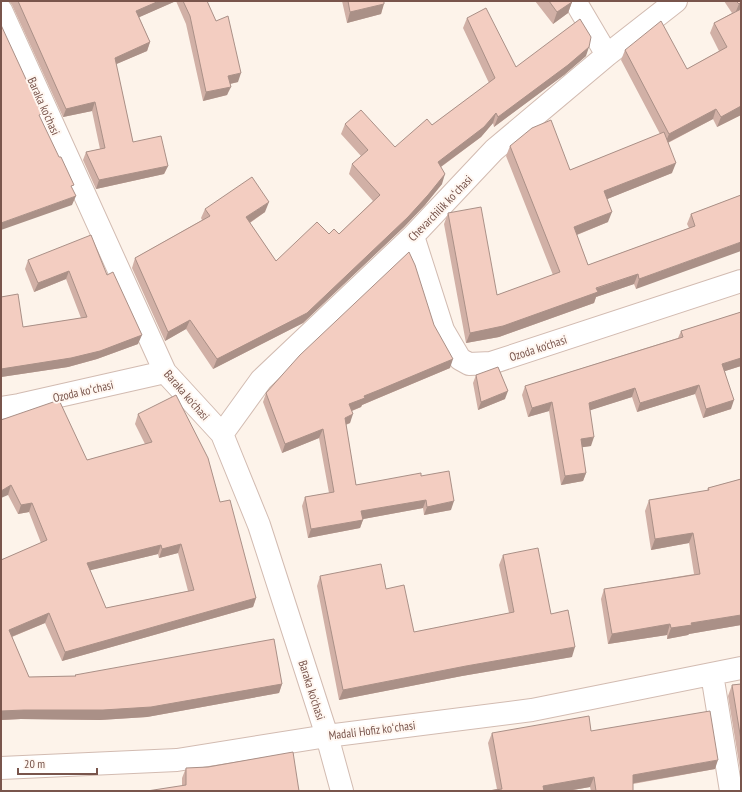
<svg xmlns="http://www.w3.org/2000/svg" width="742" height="792" font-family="'PT Sans Narrow',sans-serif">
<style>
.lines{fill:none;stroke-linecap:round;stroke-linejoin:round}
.minor-casing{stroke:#d2bbb1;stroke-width:24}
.minor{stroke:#fff;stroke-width:22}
.wall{fill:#d1b0a6;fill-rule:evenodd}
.shaded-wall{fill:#aa9087}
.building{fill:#f3cdc1;stroke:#aa9087;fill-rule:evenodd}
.labels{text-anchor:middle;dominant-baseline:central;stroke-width:4;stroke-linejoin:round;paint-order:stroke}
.street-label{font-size:12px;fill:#79554c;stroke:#fff7f1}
</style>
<rect width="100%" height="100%" fill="#fdf3ea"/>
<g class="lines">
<g class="minor-casing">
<path id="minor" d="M575 1 607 55
M1 10 165 372 222 434 259 525 327 736 342 791
M413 236 443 330 460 359 469 364 491 363 741 281
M1 408 19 405 165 372
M222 434 261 380 413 236 494 150 607 55 676 1
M712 674 731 791
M1 768 177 760 327 736 532 710 741 668"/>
</g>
<use href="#minor" class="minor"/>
</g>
<path class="wall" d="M9 1H176L139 17 150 42 147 51 116 64 133 142 168 166 164 174 96 189 83 160 86 152 100 149 92 111 63 117 12 5Z
M176 1H207L238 82 230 84 227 95 203 101 186 24Z
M342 1H384L381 14 347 23Z
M535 1H572V2L568 13 553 24Z
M724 1H741V115L717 127 713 119 668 143 672 173 607 199 608 222 577 235 588 265 689 228 687 224 691 214 741 195 636 289 634 284 596 297 594 303 499 337 466 343 444 224 448 213 497 295 553 275 506 156 510 146 570 170 660 134 621 60 625 50 687 69 719 51 710 33 714 23 732 13Z
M467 18 516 67 586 56 564 75 494 127 493 123 481 137 441 167 442 184 425 205 404 227 303 323 213 369 186 329 165 341 132 268 135 258 202 220 201 218 205 209 265 212 250 223 276 261 329 234H339L373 201 349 174 352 164 361 156 341 134 345 124 395 147 432 125 489 83 463 28Z
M28 260 107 275 138 344 97 359 68 367 1 377V297L23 327 81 318 66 279 34 292 25 269Z
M741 312V366L725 371 731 409 703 418 695 394 637 412 632 397 590 410 591 446 582 447 586 473 583 481 561 485 549 411 528 417 522 395 525 386 678 338 681 331Z
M434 325 450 368 362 405 361 407 352 411 350 423 346 425 356 485 421 476 451 510 424 515 423 508 363 519 360 528 308 538 302 506 305 497 329 493 319 438 282 453 263 402 266 393Z
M476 375 505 399 478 410 473 383Z
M138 414 220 502 256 598 253 607 62 661 45 623 12 637 29 677 75 676V675L282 684 279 693 147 717 100 720 21 719 1 720V560L41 543 29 512 18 514 8 495 1 420 87 460 145 444 135 424ZM178 553 188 591 106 608 90 570 158 554 159 558Z
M741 479V625L689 634 688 635 667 639V635L608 644 601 599 604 589 694 574 689 543 651 550 645 511 649 500 707 491 708 488Z
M503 555 551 614 572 657 462 676 339 700 317 586 320 576 386 589 414 632 509 613 499 565Z
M741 684V775L728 696 732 685Z
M591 731 715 769 633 784V791H591L590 787 567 791H488L497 789 488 743 492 733Z
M186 768 299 791 182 785V778Z"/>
<path class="shaded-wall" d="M159 1H176L133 20 136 11Z
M572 2 568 13 553 24 557 12Z
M741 2V11L734 16 739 4Z
M384 4 381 14 347 23 350 12Z
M150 42 147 51 112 66 115 58Z
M589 47 586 56 564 75 494 127 498 117Z
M241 73 238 82 225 85 228 76Z
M231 87 227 95 203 101 206 92Z
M95 102 92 111 63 117 66 109Z
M741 106V115L717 127 721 117Z
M716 109 713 119 665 144 669 134Z
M496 113 493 123 481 137 435 171 438 162Z
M676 163 672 173 600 202 604 191Z
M168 166 164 174 96 189 99 180Z
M445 174 442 184 425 205 404 227 303 323 213 369 217 359Z
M76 196 72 205 1 230V223Z
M269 202 265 212 243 227 246 217Z
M612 212 608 222 571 237 574 227Z
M741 242V251L636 289 639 279Z
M69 271 66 279 34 292 38 283Z
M638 274 634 284 596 297 594 303 499 337 466 343 470 333Z
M190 320 186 329 165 341 168 332Z
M142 335 138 344 97 359 68 367 1 377V369Z
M741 358V366L719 373 722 364Z
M453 359 450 368 376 399 362 405 361 407 346 413 349 404 364 396Z
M699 385 695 394 637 412 640 403Z
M635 388 632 397 585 412 589 403Z
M508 391 505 399 478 410 481 402Z
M734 400 731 409 703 418 706 409Z
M552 402 549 411 528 417 532 408Z
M353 414 350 423 341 426 345 418Z
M323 429 319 438 282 453 285 444Z
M594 437 591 446 577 448 581 439Z
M586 473 583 481 561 485 565 476Z
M11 485 8 495 1 498V491Z
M426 500 423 508 358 520 361 511Z
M454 501 451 510 424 515 427 507Z
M32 503 29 512 18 514 21 505Z
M363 520 360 528 308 538 311 529Z
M693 533 689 543 651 550 655 539Z
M181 544 178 553 159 558 162 549Z
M161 545 158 554 83 572 87 563Z
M256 598 253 607 62 661 65 652Z
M49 613 45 623 6 639 9 630Z
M741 615V625L689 634 688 635 667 639 671 628 691 623Z
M670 624 667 635 608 644 612 634Z
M575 647 572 657 462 676 339 700 343 690 466 666Z
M282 684 279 693 147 717 100 720 21 719 1 720V711Z
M718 760 715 769 629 784 633 775Z
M594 777 590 787 567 791H542L543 786Z"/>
<path class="building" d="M18 1H159L136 11 150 42 115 58 133 142 161 136 168 166 99 180 86 152 105 148 95 102 66 109Z
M183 1H207L216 21 228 16 241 73 228 76 231 87 206 92 190 16Z
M348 1H384V4L350 12Z
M549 1H572V2L557 12Z
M736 1H741V2L739 4Z
M486 8 516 67 580 19 591 37 589 47 568 65 498 117 496 113 484 127 438 162 445 174 428 195 408 217 307 313 217 359 190 320 168 332 135 258 210 216 205 209 252 177 269 202 246 217 276 261 317 222 329 234 334 229 339 234 380 195 352 164 368 150 345 124 361 110 395 147 427 119 432 125 495 78 467 18Z
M741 9V106L721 117 716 109 669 134 625 50 661 21 687 69 727 47 714 23Z
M1 25 42 114 39 115 59 157H61L74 185 71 186 76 196 1 223Z
M551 120 570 170 664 132 676 163 604 191 612 212 574 227 588 265 695 226 691 214 741 195V242L639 279 638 274 596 288 598 292 503 326 470 333 448 213 481 207 497 295 560 272 510 146 532 128Z
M91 235 107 275 113 272 142 335 100 351 71 358 1 369V297L18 294 23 327 87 317 69 271 38 283 28 260Z
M409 252 415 265 434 325 453 359 379 390 364 396 365 398 349 404 353 414 345 418 356 485 421 473V476L449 471 454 501 427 507 426 500 361 511 363 520 311 529 305 497 334 492 323 429 285 444 266 393 300 355Z
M741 312V358L722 364 734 400 706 409 699 385 640 403 635 388 589 403 594 437 581 439 586 473 565 476 552 402 532 408 525 386 683 337 681 331Z
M498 367 508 391 481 402 476 375Z
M176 395 208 458 220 502 230 500 256 598 65 652 49 613 9 630 29 677 76 676 75 675 274 639 282 684 151 707 103 710H24L1 711V560L47 540 32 503 21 505 11 485 1 491V420L59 400 87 460 152 442 138 414ZM181 544 194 590 106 608 87 563 161 545 162 549Z
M741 479V615L691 623 692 625 671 628 670 624 612 634 604 589 700 574 693 533 655 539 649 500 709 490 708 488Z
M538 548 551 614 568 610 575 647 466 666 343 690 320 576 381 564 386 589 404 585 414 632 514 612 503 555Z
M741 684V740L732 685Z
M710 711 718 760 633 775V791H596L594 777 543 786 544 791H488L502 789 492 733 589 716 591 731Z
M293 752 299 791H147L186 785V768L208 767Z"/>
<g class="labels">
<g class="street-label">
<text transform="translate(44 106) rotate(66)">Baraka ko'chasi</text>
<text transform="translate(440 208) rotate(-46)">Chevarchilik koʻchasi</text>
<text transform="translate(538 348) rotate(-18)">Ozoda ko'chasi</text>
<text transform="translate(83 391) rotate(-13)">Ozoda koʻchasi</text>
<text transform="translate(187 395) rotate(49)">Baraka ko'chasi</text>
<text transform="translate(312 690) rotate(72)">Baraka ko'chasi</text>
<text transform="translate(372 730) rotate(-7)">Madali Hofiz koʻchasi</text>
</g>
</g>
<rect width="742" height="792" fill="none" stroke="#79554c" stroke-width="4"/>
<path d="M18 768v6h79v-6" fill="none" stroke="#79554c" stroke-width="2"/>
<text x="24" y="768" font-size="12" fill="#79554c" stroke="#fff7f1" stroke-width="3" paint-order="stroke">20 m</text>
</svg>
